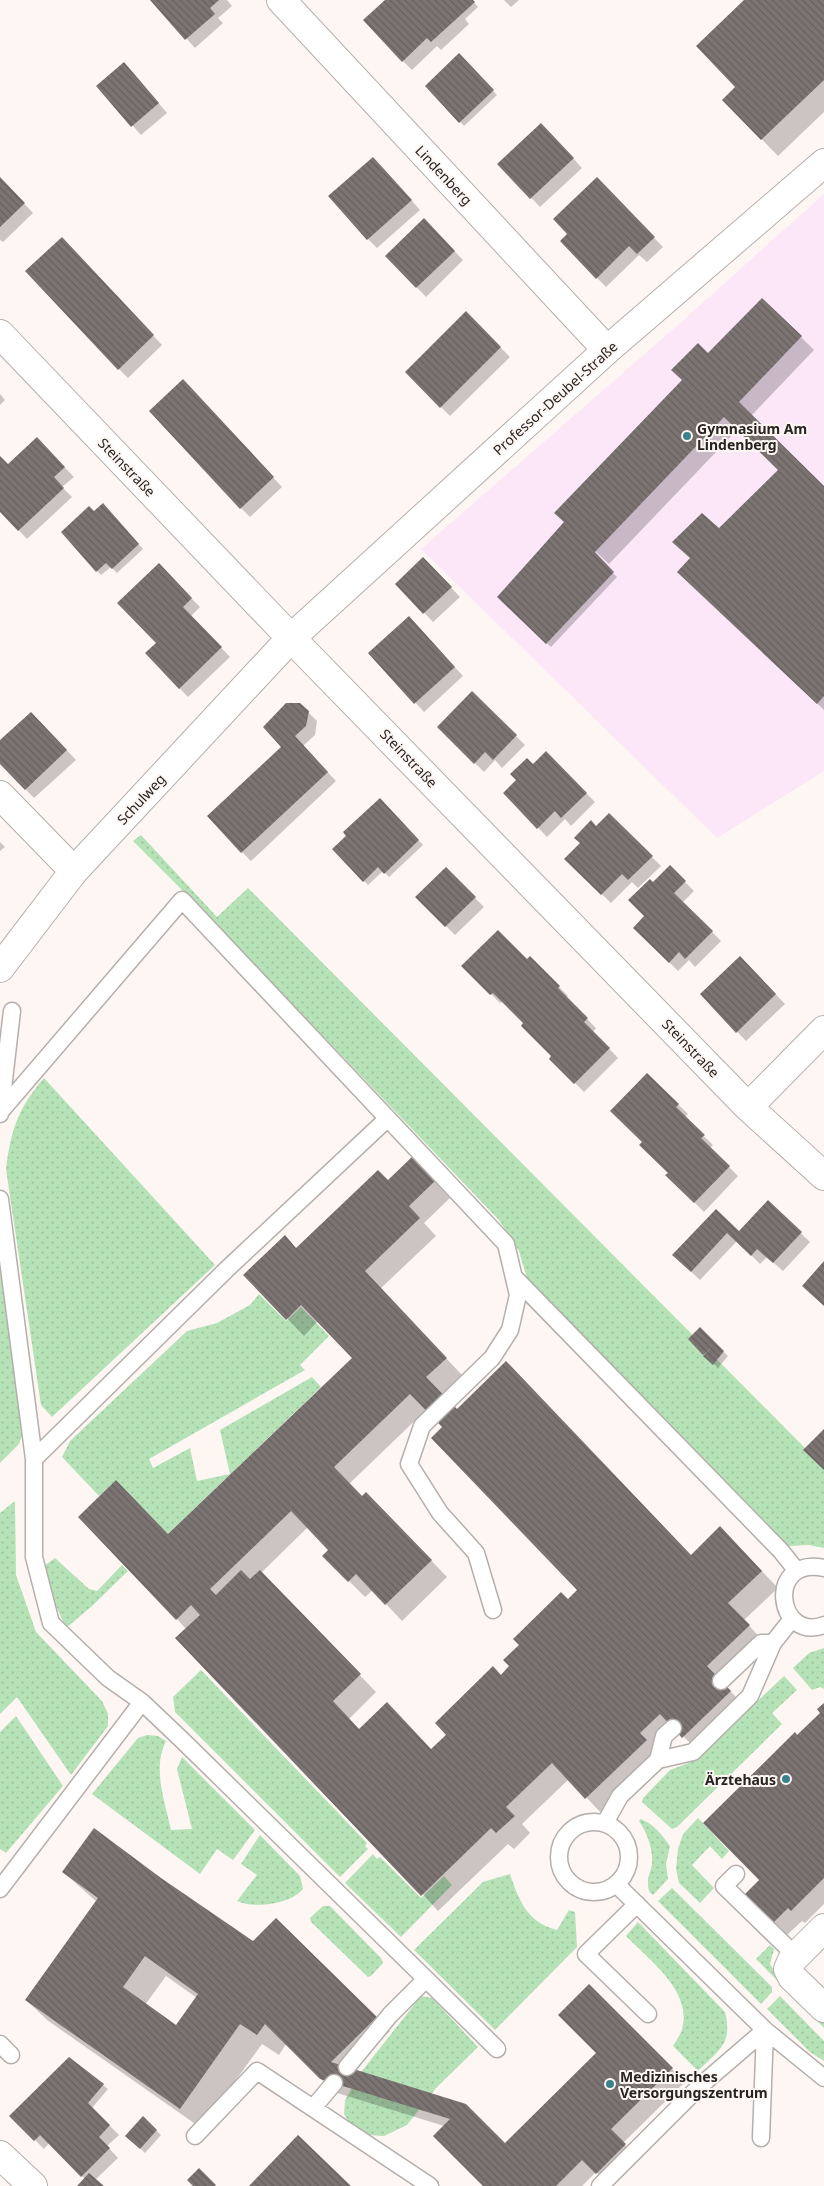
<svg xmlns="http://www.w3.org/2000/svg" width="824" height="2186" font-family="'Noto Sans',sans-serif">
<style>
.education{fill:#fbe7f7}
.grass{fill:url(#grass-dots)}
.shadow{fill:#0003;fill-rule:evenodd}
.building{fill:url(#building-back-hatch);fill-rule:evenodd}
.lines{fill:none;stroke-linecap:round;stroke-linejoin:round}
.lane-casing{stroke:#b5afab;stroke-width:19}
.street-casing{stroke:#b5afab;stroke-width:30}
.lane{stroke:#fff;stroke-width:16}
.street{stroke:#fff;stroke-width:28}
.poi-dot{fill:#3a8289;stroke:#fef6f3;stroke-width:2}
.labels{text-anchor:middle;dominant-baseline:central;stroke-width:4;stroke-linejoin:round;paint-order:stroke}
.street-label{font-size:14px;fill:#262422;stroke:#fef6f3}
.poi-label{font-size:14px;font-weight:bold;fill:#262422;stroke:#fef6f3;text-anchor:start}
</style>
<defs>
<pattern id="grass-dots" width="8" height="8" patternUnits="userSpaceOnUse" patternTransform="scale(1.25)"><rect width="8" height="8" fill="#b5e2b6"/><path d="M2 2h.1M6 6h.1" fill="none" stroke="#9cc29c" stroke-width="1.8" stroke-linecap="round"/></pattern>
<pattern id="building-back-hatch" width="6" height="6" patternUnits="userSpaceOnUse" patternTransform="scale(1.25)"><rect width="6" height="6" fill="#7b7472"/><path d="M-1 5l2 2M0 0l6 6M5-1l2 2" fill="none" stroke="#655f5d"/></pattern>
</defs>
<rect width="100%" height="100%" fill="#fef6f3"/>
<path class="education" d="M824 194V771L717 838 421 549 679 324Z"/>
<path class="grass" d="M141 835 217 917 248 888 824 1467V1548L809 1545 789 1546 531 1292 519 1251 499 1220 213 921 133 841Z
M44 1078 215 1265 52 1417 41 1405 6 1169C11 1130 18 1108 44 1078Z
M0 1271 23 1433 19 1444 0 1463Z
M259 1294 286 1321 301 1307 329 1336 300 1365 305 1370 149 1459 153 1468 190 1448 197 1481 230 1474 220 1430 312 1377 321 1387 168 1534 116 1480 99 1496 62 1457 70 1441 187 1331 217 1323 250 1305Z
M15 1501 16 1575 36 1632 102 1701 108 1714V1726L71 1775 17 1697 0 1714V1513Z
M55 1558 89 1589 97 1591 122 1565 128 1571 92 1606 66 1628 53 1599 44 1566Z
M824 1648V1689L820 1687 812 1690 793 1668 809 1653Z
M201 1670 367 1843 365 1846 368 1849 340 1877 175 1712 173 1697Z
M784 1676 797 1690 772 1713 782 1724 677 1827 672 1829 642 1802 643 1798 670 1770 694 1761Z
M16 1716 63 1786 6 1853 0 1849V1732Z
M147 1735 158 1736 166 1741C152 1769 165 1801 171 1830L192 1829 177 1769 182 1757 255 1830 233 1860 217 1849 200 1874 92 1794 138 1738Z
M698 1818 729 1851 722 1859 710 1846 692 1865 714 1888 700 1903 679 1883 676 1869 678 1849 683 1834Z
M641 1819C655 1825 661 1834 670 1846L666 1864 668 1879 653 1895 649 1891C646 1875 650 1877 652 1864 653 1848 647 1833 639 1821Z
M260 1835 300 1876 303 1889C291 1904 254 1909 237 1901L257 1875 241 1864Z
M373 1854 377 1859 380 1857 421 1898 444 1876 452 1885 401 1937 345 1883Z
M510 1874C519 1901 527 1922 557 1930L569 1910 575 1912 577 1947 495 2030 414 1950 483 1882Z
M672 1888 772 1987V1992L761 2004 658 1901Z
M323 1906H330L381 1958 383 1963 371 1976 368 1977 311 1922 310 1918Z
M638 1922 725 2012C733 2044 719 2050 698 2071L673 2046C676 2041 681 2034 682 2029 693 1991 648 1959 626 1936Z
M770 1945 774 1949 770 1964 776 1974 824 2021V2028L756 1959Z
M421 1996 432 1998 478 2047 436 2088 407 2125 384 2136 369 2135 352 2127 344 2114 345 2100 362 2071Z
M780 1996 824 2041V2061L810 2052 767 2009Z"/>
<path class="shadow" d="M152 0H227L232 6 218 18 223 23 195 48Z
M386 0H472L478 7 465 19 469 24 441 50 437 46 412 70 403 61Z
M504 0H519L511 7Z
M746 0H824V112L778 156 724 100 737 87Z
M459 55 497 95 464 126 427 86Z
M133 73 167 113 141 135 98 86Z
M550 133 582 168 540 207 499 164Z
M382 167 420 210 377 248 368 239Z
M0 178 33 213 3 242 0 240Z
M597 179 663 247 647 262 639 255 606 287 561 241 569 234Z
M424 220 463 260 426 297 387 256Z
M71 248 162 345 128 378 119 369Z
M466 313 510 357 450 416 406 372Z
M801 337 814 350 751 416 824 488V710L692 585 719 530 780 470 738 429 609 564 578 535 577 537 617 577 551 647 499 597 709 355Z
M192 390 282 487 250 517 241 508Z
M0 394 5 400 0 405Z
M37 439 74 477 62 487 72 497 27 539 0 510V457L8 466Z
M107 509 143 549 117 573 111 567 101 575 97 571 94 513Z
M158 565 200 607 191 616 230 657 188 697 146 653 158 643Z
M432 567 460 597 433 622 397 584Z
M418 627 463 676 424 712 370 653Z
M472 693 525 745 502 768 495 760 484 772 438 727Z
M308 712 317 721 315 735 303 746 336 781 251 861 242 852 282 748Z
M40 722 76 760 34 798 0 763V742Z
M546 752 595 802 571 826 565 819 547 837 505 793Z
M380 799 423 845 389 877 383 871 368 885 334 849Z
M609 815 661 866 638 888 632 882 611 903 566 859Z
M0 842 5 847 0 851Z
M670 867 694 891 683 902 721 941 695 967 689 960 678 971 635 928 646 916 653 883Z
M446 869 484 907 455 935 417 897Z
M740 957 785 1004 746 1041 701 994Z
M530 958 568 996 566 998 596 1028 593 1032 618 1058 584 1092 550 1058 553 1056 525 1023 503 1001 500 1003 463 966 527 961Z
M648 1075 688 1114 684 1117 713 1145 710 1148 738 1176 704 1212 667 1175 669 1173Z
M428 1175 450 1198 424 1223 436 1236 380 1289 462 1375 442 1394 457 1410 691 1556 736 1544 778 1588 744 1620 765 1643 723 1683 746 1708 700 1753 677 1730 602 1814 569 1779 522 1824 530 1833 514 1849 508 1844 438 1911 177 1619 168 1536 354 1358 318 1321 304 1336 245 1275 297 1249 388 1182ZM427 1409 444 1427 579 1590 432 1750 360 1730 349 1719 376 1692 261 1573 308 1527 330 1550 324 1556 365 1597 373 1590 402 1621 447 1577 383 1510 362 1497 349 1484Z
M768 1202 810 1242 783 1271 767 1257 760 1264 737 1241 700 1280 683 1264 716 1211 739 1233Z
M700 1329 728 1356 718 1368 689 1339Z
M824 1704V1904L805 1923 802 1921 787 1935 746 1894 761 1880 797 1737 822 1713Z
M63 1872 160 1879 259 1947 276 1920 390 2031 350 2069 505 2145 598 2053 589 1986 685 2082 623 2143 638 2158 610 2186 596 2172 582 2186H485L444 2126 334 2092 286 2044 279 2055 262 2044 201 2128 47 2020 26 2000 97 1902ZM166 1976 197 1998 177 2027 145 2005Z
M103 2085 108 2089 92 2108 119 2135 107 2146 118 2158 95 2180 101 2186H78L85 2179 49 2143 44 2149 11 2116Z
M143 2118 161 2135 145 2153 127 2136Z"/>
<path class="building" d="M150 0H219L210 8 215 14 185 40Z
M385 0H473L475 2 431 42 427 38 402 62 363 20Z
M744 0H824V80L761 140 722 100 735 87 696 46Z
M459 53 494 90 459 123 425 86Z
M124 62 159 103 131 127 96 86Z
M541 123 574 158 530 199 497 164Z
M373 157 412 200 367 240 328 196Z
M0 177 25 203 0 227Z
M597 177 655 237 637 254 629 246 596 279 560 241 567 234 553 219Z
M424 218 455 251 416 288 385 256Z
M62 237 154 335 118 370 25 271Z
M762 298 802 336 739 402 824 486V696L817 704 677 572 690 558 672 542 702 513 719 528 778 470 724 417 595 552 614 572 546 644 497 597 564 522 554 513 682 380 671 370 698 343 708 353Z
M466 311 501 347 440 408 405 372Z
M183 379 274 477 240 509 149 411Z
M37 437 65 467 54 477 64 488 18 531 0 512V456L8 464Z
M103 503 139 544 112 569 106 563 96 572 61 532 89 506 94 511Z
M423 557 452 587 423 614 395 584Z
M159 563 192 598 183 607 222 647 179 689 145 653 156 643 117 603Z
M409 616 455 667 414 704 368 653Z
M472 691 517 735 493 760 485 752 474 764 437 727Z
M286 703H300L309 711 306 726 295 736 328 772 241 853 207 816 281 747 263 727Z
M31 712 67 750 25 790 0 764V740Z
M546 751 587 793 561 818 555 811 537 829 503 793 516 780 510 774 527 758 533 764Z
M380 798 419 840 384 874 378 867 363 882 332 849 346 836 343 832Z
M609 813 653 856 628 880 622 874 601 895 564 859 580 843 574 838 591 820 596 826Z
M670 865 686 881 674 893 713 931 685 959 679 952 669 963 633 928 644 916 628 900 650 879 653 882Z
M446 867 476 897 445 927 415 897Z
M498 930 527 959 530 956 560 986 558 988 588 1018 584 1022 610 1048 574 1084 549 1059 551 1056 521 1026 523 1023 493 993 490 995 461 966Z
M740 956 776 994 736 1033 700 994Z
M647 1073 679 1104 676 1107 705 1135 701 1138 730 1166 694 1203 665 1175 668 1173 639 1145 642 1142 610 1111Z
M412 1157 435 1181 409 1206 420 1218 365 1271 447 1358 426 1377 457 1409 506 1361 691 1555 720 1526 762 1571 728 1603 750 1625 707 1666 731 1691 682 1738 660 1714 640 1733 647 1740 585 1799 552 1763 506 1807 515 1816 496 1833 491 1828 421 1896 175 1638 200 1615 191 1605 176 1620 78 1517 116 1480 168 1534 352 1358 301 1305 286 1320 243 1275 285 1235 296 1248 378 1170 388 1180ZM410 1394 442 1427 431 1438 577 1590 568 1599 561 1592 513 1639 519 1645 503 1660 509 1666 501 1675 493 1666 435 1723 446 1735 431 1749 387 1702 359 1729 333 1701 361 1674 260 1570 250 1579 241 1570 216 1595 210 1589 291 1511 328 1550 322 1556 348 1582 356 1574 385 1605 432 1560 366 1492 362 1496 334 1467Z
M768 1200 802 1232 773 1263 757 1249 751 1256 727 1233 691 1272 672 1255 716 1209 739 1231Z
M824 1261V1306L802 1286Z
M700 1327 724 1351 713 1365 703 1356 712 1347 703 1355 688 1339Z
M824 1429V1470L803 1450Z
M824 1703V1878L791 1911 788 1908 773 1923 745 1894 759 1880 703 1823 795 1732 797 1735 820 1713 817 1709Z
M94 1828 161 1878 253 1941 276 1918 377 2017 331 2062 466 2104 505 2143 596 2053 558 2015 589 1984 673 2068 611 2129 626 2144 596 2174 582 2160 556 2186H483L433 2136 450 2119 320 2079 265 2024 257 2035 240 2024 180 2109 25 2000 98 1898 62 1872ZM145 1956 198 1994 176 2025 123 1987Z
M69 2057 104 2084 88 2103 110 2125 99 2137 110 2148 81 2177 40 2135 34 2141 9 2116Z
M143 2116 157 2130 140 2149 125 2136Z
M298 2135 351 2186H249Z
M199 2168 216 2185 215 2186H193L187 2180Z
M89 2173 104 2186H77Z"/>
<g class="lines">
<g class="lane-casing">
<path id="lane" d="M0 1112 182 900 506 1244 518 1295 510 1330 492 1358 422 1426 409 1464 440 1513 476 1553 493 1610
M0 1114 12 1011
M0 1199 34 1459V1557L51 1623 108 1678 142 1702 181 1739 426 1979 390 2015 347 2067
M515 1278 781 1551 797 1571
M34 1459 227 1269 387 1119
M824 1568C765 1556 777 1643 824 1625
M721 1681 761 1643H773
M658 1760 664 1736 673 1728
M559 1857a35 35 0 1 1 70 0a35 35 0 1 1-70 0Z
M605 1823 620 1796 658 1760 693 1752 750 1696 773 1643 792 1619
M736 1874 724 1886 796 1956
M616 1884 765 2030 824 2078
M0 1889 142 1702
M637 1904 586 1954 648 2014
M426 1979 497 2049
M0 2044 11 2055
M313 2108 334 2083
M195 2136 257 2071 430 2186
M761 2138 765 2030
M600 2186 700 2086 765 2030"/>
</g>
<g class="street-casing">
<path id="street" d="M281 0 607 350
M0 334 291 638 748 1107 824 1176
M0 795 74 871
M0 968 74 871 291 638 607 350 824 163
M748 1107 824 1030
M824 1928 792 1960 788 1969 792 1977 824 2008
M0 2155 33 2186"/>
</g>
<use href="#lane" class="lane"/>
<use href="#street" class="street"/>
</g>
<g class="poi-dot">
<circle cx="687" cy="436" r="5"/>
<circle cx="786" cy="1779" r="5"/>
<circle cx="610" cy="2084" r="5"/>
</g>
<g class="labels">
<g class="street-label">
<text transform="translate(444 175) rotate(47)">Lindenberg</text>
<text transform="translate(555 398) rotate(-42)">Professor-Deubel-Straße</text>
<text transform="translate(127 467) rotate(46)">Steinstraße</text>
<text transform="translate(409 758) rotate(46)">Steinstraße</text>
<text transform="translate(141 799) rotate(-47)">Schulweg</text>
<text transform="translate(691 1048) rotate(46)">Steinstraße</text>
</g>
<g class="poi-label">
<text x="697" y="428">Gymnasium Am<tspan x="697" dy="16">Lindenberg</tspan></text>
<text x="776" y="1779" text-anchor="end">Ärztehaus</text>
<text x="620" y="2076">Medizinisches<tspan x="620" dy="16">Versorgungszentrum</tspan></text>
</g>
</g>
</svg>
